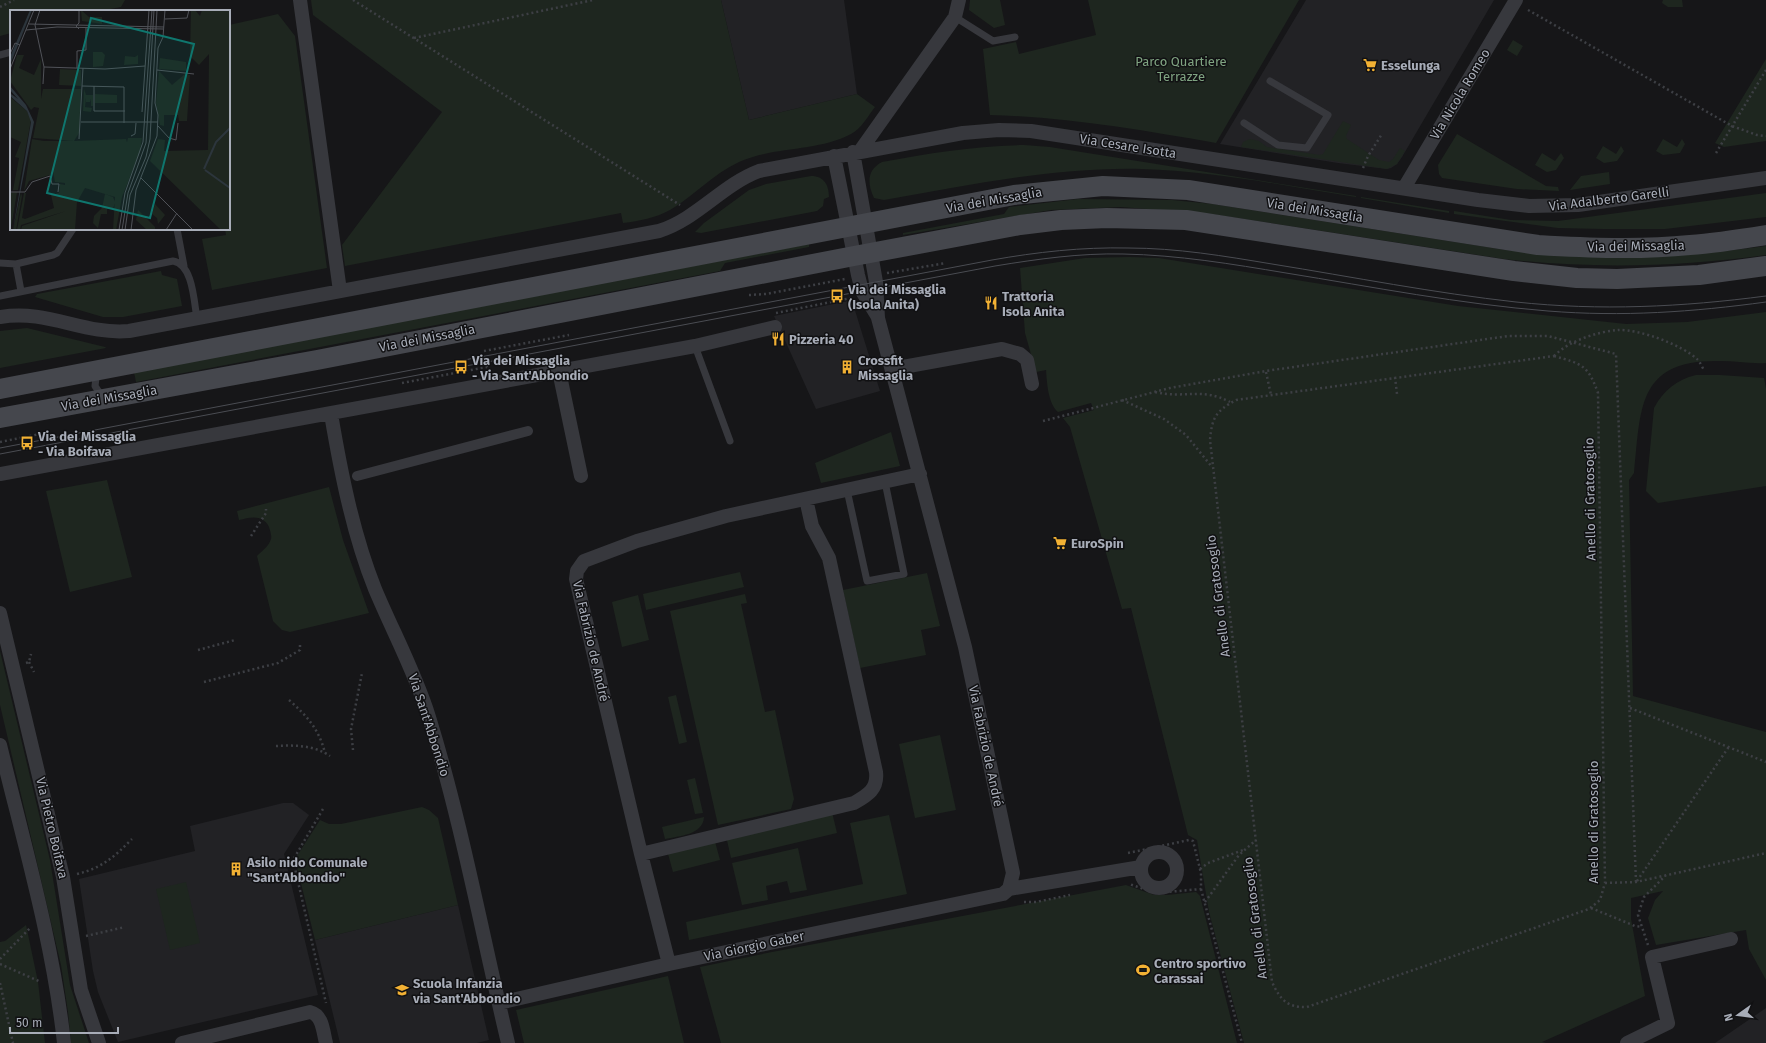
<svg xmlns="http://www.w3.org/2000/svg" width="1766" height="1043" font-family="'Fira Sans',sans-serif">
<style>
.built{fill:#222225}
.green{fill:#1e261f}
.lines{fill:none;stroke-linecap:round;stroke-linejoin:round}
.path{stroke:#3d3f44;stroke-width:2.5;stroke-dasharray:2 3;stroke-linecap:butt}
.service{stroke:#37383d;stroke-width:7}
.pedestrian{stroke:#37383d;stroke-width:10}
.minor{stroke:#37383d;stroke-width:14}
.secondary{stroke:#45474d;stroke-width:20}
.tram{stroke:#4a4c52;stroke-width:1}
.labels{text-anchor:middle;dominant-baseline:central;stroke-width:3;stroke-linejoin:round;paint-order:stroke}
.park-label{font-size:13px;fill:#7fa381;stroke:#111113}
.poi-label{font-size:13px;font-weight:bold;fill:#a8adb8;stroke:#111113;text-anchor:start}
.street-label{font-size:13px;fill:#a8adb8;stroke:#111113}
.inset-river{fill:none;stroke:#2c353c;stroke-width:2}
.inset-road{fill:none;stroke:#505258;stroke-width:1}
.view{fill:#0f766e;fill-opacity:0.15;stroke:#0f766e;stroke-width:2}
.inset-edge{fill:none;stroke:#a8adb8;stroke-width:2}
</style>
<rect width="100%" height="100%" fill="#161618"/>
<path class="built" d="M721 0H844L857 94 749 120Z
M1306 0H1494L1402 157 1397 164 1391 168 1387 169 1338 163 1220 144Z
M849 301 853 304 880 391 816 409 774 316Z
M283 803H293L309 815 284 854 318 995 118 1042 98 992 93 971 79 879 195 851 190 826Z
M458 905 489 1040 477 1043H340L315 940Z
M1766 1008V1043H1715Z"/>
<path class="green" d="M0 0H125L121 7 100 11H11V33L0 36Z
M311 0H721L749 120 857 94 875 107C868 116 861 129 851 134 817 152 774 146 739 162 713 174 694 196 670 210 655 218 640 221 623 223L621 213 345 266 342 245 442 112 313 15Z
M970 0H1000L1005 25 994 28 969 10Z
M1088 0H1299L1216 143C1141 130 1066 117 990 115L983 49 1016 42 1019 54 1096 35Z
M1663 0H1682L1683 7H1668L1662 3Z
M278 14 295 36 327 268 212 290 202 239 226 235 225 229H229V25Z
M1513 40 1523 46 1517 56 1507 50Z
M1766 59V141L1724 147 1715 143Z
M1343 121 1351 125 1346 136 1347 139 1379 160 1389 162 1393 159 1400 148 1405 151 1397 164 1387 169 1241 147 1243 142 1250 139 1259 141 1267 147 1320 155 1323 154Z
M1457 134 1546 186 1558 187 1559 191 1517 189 1442 178 1439 174 1438 165Z
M1663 139 1677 147 1682 139 1685 144 1680 153 1663 155 1656 151Z
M1024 145 1050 147 1356 196V197C1285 186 1214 171 1142 169 1054 167 970 185 884 200L874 198C867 183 867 170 882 162 930 153 974 146 1024 145Z
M1603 146 1616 154 1621 146 1624 151 1617 161 1604 163 1596 158Z
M1542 153 1555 161 1561 153 1564 158 1556 170 1547 172 1535 165Z
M1609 172 1610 184 1570 190 1581 176Z
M811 176C824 176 829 185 829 197L824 199 823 206 817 211 701 233 695 232 704 223 749 190 766 184Z
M1766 193V217L1665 229H1603L1558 228 1454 214V211L1511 220 1558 221Z
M1361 197 1449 211V213L1361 198Z
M1078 199 1172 200 1213 204 1506 250C1592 260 1680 258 1766 246V255C1678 267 1592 269 1504 259L1211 214 1121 207 1051 210 903 235V233L1004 214 1009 207Z
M809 244V247L725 263 720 271 136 382 134 372Z
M1129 257 1159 258 1458 306 1626 324 1687 322 1766 312V363C1750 364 1736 361 1720 361 1636 359 1641 410 1634 473L1629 480 1633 696 1766 732V980L1749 949 1746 930 1656 945 1648 918 1655 900 1663 891 1631 898V919L1645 996 1542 1042 1546 1043H1244L1209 912 1197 840 1188 835 1131 608 1122 609 1070 427 1063 418 1094 410 1091 403 1058 412C1048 403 1047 383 1046 370L1036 372 1025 333 1020 268 1085 258Z
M161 271 162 275 177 279 182 306 123 317H103L35 297 37 294Z
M27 328 105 347 106 348 0 368V331Z
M1696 375H1720L1764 378 1766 389V486L1658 503 1646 491 1654 408C1664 390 1676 380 1696 375Z
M891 432 900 466 821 483 815 463Z
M107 480 132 577 70 592 46 491Z
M329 487 343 540 369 613 290 632 282 630 273 621 257 556C262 551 269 546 271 539 272 536 270 530 269 527 263 514 250 517 239 520L237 511Z
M740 572 744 587 646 610 643 594Z
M927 573 940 626 921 630 926 655 860 668 843 590Z
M745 594 747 603 741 604 765 712 775 710 794 799 791 809 718 825 670 611Z
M638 595 649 640 622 647 612 602Z
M0 651 50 860 70 985 89 1043H71L68 1012 61 965 0 705Z
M676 695 687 742 679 744 668 697Z
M940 735 956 810 915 818 899 744Z
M695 778 703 813 695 814 687 780Z
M422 807 429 810 438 818 458 905 315 940 295 859 320 820 329 824H341Z
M832 812 837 833 731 858 726 836Z
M889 815 907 894 689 940 686 922 863 884 850 823Z
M704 817C703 835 679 836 665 839L662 827Z
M714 838 720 860 673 872 667 850Z
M798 848 807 890 790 893 787 881 766 886 768 900 742 905 732 863Z
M186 882 200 943 170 950 156 889Z
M1126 885 1154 895H1167L1196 892 1200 896 1237 1043H721L700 967 772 952Z
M26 925 38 982 45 1043H0V942L5 941Z
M668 976 684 1043H524L516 1010Z"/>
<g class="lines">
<path class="path" d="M353 0 680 205
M0 7 14 0
M1528 10 1732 126 1757 135 1766 136
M414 38 593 0
M1716 153 1766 70
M1363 168 1368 156 1382 134
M887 273 946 263
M749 295 766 294 845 279
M776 313 851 298
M484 351 569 335
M1554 356C1582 364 1588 365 1598 393L1605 883 1600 900 1589 909 1307 1007C1287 1008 1280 999 1272 982L1210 440C1212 417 1216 411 1236 400Z
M1554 356C1570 340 1597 332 1618 330 1639 329 1683 345 1698 360 1700 362 1702 367 1704 370
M1266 372 1271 395
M1395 377 1397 394
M402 383 487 367 490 370
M1155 392C1185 399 1202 387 1230 402
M1122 400 1164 419 1186 435 1212 467
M1043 421 1170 388 1266 371 1508 336H1548L1616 354 1636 882
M0 442 45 433
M251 536 266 513V509
M198 650 235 640
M29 662 34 672
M26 663 29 662 31 654
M204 682 278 663 300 650V643
M289 700C307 716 319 729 325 753
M1630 708 1766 762
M276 746C294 745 314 745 330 756
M353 750 351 729 362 673
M323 809 293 860 326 1003
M1128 853 1189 840 1193 841 1201 873V889L1156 893 1129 884
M1200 869 1208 863 1243 850
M77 874C102 868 114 857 132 839
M1637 881 1728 748
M1605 883 1636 882 1766 853
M1201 889 1242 1043
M1024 902H1036L1070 895
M1205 902 1239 855 1256 840
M1591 908 1635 926 1642 927
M86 936 125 927
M1648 945 1638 915 1644 897 1666 875
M0 959 30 928
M0 964 41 982
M0 983 13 1043"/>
<path class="service" d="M955 17 993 41 1015 37
M0 55 11 52
M1244 123 1278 145 1307 148 1328 115 1270 81
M177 229 184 266
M0 263 16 264
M21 291 16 264 53 255 57 253 73 229
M0 296 173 261C193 264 194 302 197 319
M695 346 730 441
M100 373 96 378 95 386 99 392 104 395
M847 490 867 581 904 574 885 482"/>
<path class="pedestrian" d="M357 476 528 431"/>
<path class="minor" d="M300 0 340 291
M860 151 955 17 959 0
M853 152 876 282 878 318 965 647 1013 873 1009 889
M834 156 858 275 862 291 878 317
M1404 188 1516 0
M0 317C48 309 83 335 129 331L659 231C697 219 722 185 759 171L963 133 999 130 1031 131 1478 200 1529 206 1578 205 1766 178
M892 369 1002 349 1020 354 1027 360 1032 384
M559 371 581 476
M331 414C341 473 353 534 375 589 393 632 415 672 429 717 462 824 482 934 508 1043
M0 474 695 346 775 327
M0 613 63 877 81 990 99 1043
M0 745C24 844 53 942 64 1043
M1141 870a18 18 0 1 1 36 0a18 18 0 1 1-36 0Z
M641 854 854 803C868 795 878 789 876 772L829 558 812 526 806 499
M1009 889 1141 867
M669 964 641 854 576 579 577 571 584 561 637 541 726 516 920 474
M499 1003 669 964 1003 894 1009 889
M182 1043 310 1012C323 1015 323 1032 326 1043
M1627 1043 1668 1023 1652 957 1731 939"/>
<path class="secondary" d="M0 389 1014 195 1103 186 1188 190 1538 245C1589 248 1640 250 1690 245 1716 243 1741 239 1766 235
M0 418 317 360 854 256 1020 225 1061 220 1107 218 1186 220 1514 271 1577 278 1617 279 1699 275 1766 266"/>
<path class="tram" d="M0 448 992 260C1037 252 1082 247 1128 248 1177 248 1224 256 1272 264 1353 277 1434 293 1516 302 1600 311 1682 307 1766 296
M0 454 995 266C1038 259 1080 253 1123 254 1178 255 1232 264 1286 273 1373 287 1460 304 1548 311 1622 317 1693 312 1766 302"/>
</g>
<defs>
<g id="supermarket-bare" transform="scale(1.08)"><path d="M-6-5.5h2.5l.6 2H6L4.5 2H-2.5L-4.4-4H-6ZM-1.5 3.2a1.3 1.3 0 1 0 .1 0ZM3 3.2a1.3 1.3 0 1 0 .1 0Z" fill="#f2b134" stroke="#111113" stroke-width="2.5" paint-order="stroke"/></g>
<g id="bus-bare" transform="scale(1.08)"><path d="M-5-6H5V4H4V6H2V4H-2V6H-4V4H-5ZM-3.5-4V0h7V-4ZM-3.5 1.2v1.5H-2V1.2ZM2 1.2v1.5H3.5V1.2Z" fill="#f2b134" stroke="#111113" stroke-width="2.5" paint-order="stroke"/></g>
<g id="restaurant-bare" transform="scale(1.08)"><path d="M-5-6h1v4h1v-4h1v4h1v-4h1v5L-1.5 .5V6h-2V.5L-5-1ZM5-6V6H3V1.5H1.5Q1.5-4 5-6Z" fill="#f2b134" stroke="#111113" stroke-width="2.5" paint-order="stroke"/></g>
<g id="building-bare" transform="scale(1.08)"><path d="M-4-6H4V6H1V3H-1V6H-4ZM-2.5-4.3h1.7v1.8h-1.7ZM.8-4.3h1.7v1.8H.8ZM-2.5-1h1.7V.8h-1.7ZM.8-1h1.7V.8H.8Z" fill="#f2b134" stroke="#111113" stroke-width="2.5" paint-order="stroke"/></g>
<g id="stadium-bare" transform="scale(1.08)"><path d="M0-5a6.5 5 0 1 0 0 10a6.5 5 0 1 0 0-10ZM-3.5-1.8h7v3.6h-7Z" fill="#f2b134" stroke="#111113" stroke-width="2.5" paint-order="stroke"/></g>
<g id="school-bare" transform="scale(1.08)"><path d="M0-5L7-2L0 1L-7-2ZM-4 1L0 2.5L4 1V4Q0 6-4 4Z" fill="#f2b134" stroke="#111113" stroke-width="2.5" paint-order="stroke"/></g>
</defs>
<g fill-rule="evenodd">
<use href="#supermarket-bare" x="1370" y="65"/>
<use href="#bus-bare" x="837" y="296"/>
<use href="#restaurant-bare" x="991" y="303"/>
<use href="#restaurant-bare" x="778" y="339"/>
<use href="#bus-bare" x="461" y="367"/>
<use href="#building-bare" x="847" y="367"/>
<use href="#bus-bare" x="27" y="443"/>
<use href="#supermarket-bare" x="1060" y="543"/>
<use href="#building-bare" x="236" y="869"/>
<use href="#stadium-bare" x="1143" y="970"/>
<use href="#school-bare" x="402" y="990"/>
</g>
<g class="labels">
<g class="park-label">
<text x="1181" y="61">Parco Quartiere<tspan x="1181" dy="15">Terrazze</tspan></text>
</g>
<g class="poi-label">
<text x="1381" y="65">Esselunga</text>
<text x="848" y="289">Via dei Missaglia<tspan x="848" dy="15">(Isola Anita)</tspan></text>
<text x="1002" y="296">Trattoria<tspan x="1002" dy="15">Isola Anita</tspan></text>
<text x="789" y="339">Pizzeria 40</text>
<text x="472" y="360">Via dei Missaglia<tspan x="472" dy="15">- Via Sant'Abbondio</tspan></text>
<text x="858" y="360">Crossfit<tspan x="858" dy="15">Missaglia</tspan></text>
<text x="38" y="436">Via dei Missaglia<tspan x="38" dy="15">- Via Boifava</tspan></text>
<text x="1071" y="543">EuroSpin</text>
<text x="247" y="862">Asilo nido Comunale<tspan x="247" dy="15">"Sant'Abbondio"</tspan></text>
<text x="1154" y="963">Centro sportivo<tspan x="1154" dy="15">Carassai</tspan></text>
<text x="413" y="983">Scuola Infanzia<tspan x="413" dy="15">via Sant'Abbondio</tspan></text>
</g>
<g class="street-label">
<text transform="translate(1460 94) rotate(-59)">Via Nicola Romeo</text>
<text transform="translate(1128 146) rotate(9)">Via Cesare Isotta</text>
<text transform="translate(1609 199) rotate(-7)">Via Adalberto Garelli</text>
<text transform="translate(994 200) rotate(-10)">Via dei Missaglia</text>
<text transform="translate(1315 210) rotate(9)">Via dei Missaglia</text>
<text transform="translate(1636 246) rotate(-1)">Via dei Missaglia</text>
<text transform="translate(427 338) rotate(-11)">Via dei Missaglia</text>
<text transform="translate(109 398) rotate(-10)">Via dei Missaglia</text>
<text transform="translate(1590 499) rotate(-91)">Anello di Gratosoglio</text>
<text transform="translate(1218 596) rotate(-97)">Anello di Gratosoglio</text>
<text transform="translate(591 641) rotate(77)">Via Fabrizio de André</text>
<text transform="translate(429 725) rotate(72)">Via Sant'Abbondio</text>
<text transform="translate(986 746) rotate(78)">Via Fabrizio de André</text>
<text transform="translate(1593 822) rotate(-90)">Anello di Gratosoglio</text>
<text transform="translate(52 828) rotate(77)">Via Pietro Boifava</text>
<text transform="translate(1255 918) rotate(-97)">Anello di Gratosoglio</text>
<text transform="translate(754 946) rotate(-12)">Via Giorgio Gaber</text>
</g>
</g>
<g transform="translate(10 10)">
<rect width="220" height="220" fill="#161618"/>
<path d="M71 0 79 7H92V14L72 11ZM181 0H185L190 6 192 0H220V220H211L140 151 148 129 155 130 154 141 198 140 199 44 189 55 180 46ZM83 42H92L95 45 93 56 83 57ZM7 45H14L9 58 24 65 31 49V89L33 79H71L69 123 64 131 116 129 117 132 118 128H132L130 142 112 187 106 220H103L105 187 75 178 67 192 65 220H11L12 216 56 201 11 215 10 220H7L14 183H16L12 208 15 209 44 198 41 185 49 183 50 174 55 175V173L45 172 43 161 40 165 19 171 14 181 22 129 34 131H63L23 128 29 98 24 97 21 100 0 71ZM128 45V54L114 55 115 46 125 47ZM150 48 176 52V61L149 59ZM50 59 71 60V76L49 75ZM149 61 162 75 175 64 180 65 177 111H169L168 105H154V116L150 115 146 93ZM74 79 76 85H83V96H81V89L80 92H76V88L75 97 82 98 81 102 73 101ZM85 84 107 85V93H85ZM0 87 17 101 21 110 8 180H3L9 148 5 147 11 132 0 127ZM7 182 2 212 0 220V183ZM11 183 12 186 6 220H3ZM95 184 103 187 105 192 103 199H97V204H91L88 218 83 213 84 206 92 198ZM145 194 155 205 148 214 147 208 142 204ZM128 200 145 217V220H137L126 210Z" fill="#1e261f"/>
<path d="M20 0H22L0 55V47ZM0 76 16 95 24 112 3 220 21 112 17 101 0 86 1 84 8 89 0 80Z" fill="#2c353c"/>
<path class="inset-river" d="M194 159 206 132 220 118M195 160 220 178"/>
<path class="inset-road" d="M30 0 25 15 34 57 33 74M155 9 177 8 179 0M19 14 154 17M69 19 66 16 69 13V0M16 20 47 17 153 19M0 44 5 33 10 35M34 57 95 59 135 56M67 58V41L76 40V18M0 59 24 0M147 60 184 64M72 76 114 77V113M84 76V101H115M132 102 139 0M71 112H148M148 116 159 128 166 130 168 113M121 126 125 124 126 113M69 129 73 58M131 168 183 220M0 182H15L22 172 40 166 42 174H49L48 182M109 220 115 183 133 132 142 0M112 220 118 183 136 133 144 0M115 220 120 185 136 147 140 129 147 0M121 220 126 180 147 126 148 105 145 93 148 38 153 27 155 0M156 220 167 203"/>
<path class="view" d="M81 8 184 34 140 208 37 183Z"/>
<rect width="220" height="220" class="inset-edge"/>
</g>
<g transform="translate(1738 1015) rotate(256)" stroke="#111113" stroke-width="3" paint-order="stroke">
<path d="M0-3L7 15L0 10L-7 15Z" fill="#a8adb8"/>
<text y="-6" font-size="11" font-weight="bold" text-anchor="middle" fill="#a8adb8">N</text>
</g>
<path d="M10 1027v6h108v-6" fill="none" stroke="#a8adb8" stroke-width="2"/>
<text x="16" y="1027" font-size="12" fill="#a8adb8" stroke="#111113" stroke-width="3" paint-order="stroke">50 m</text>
</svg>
